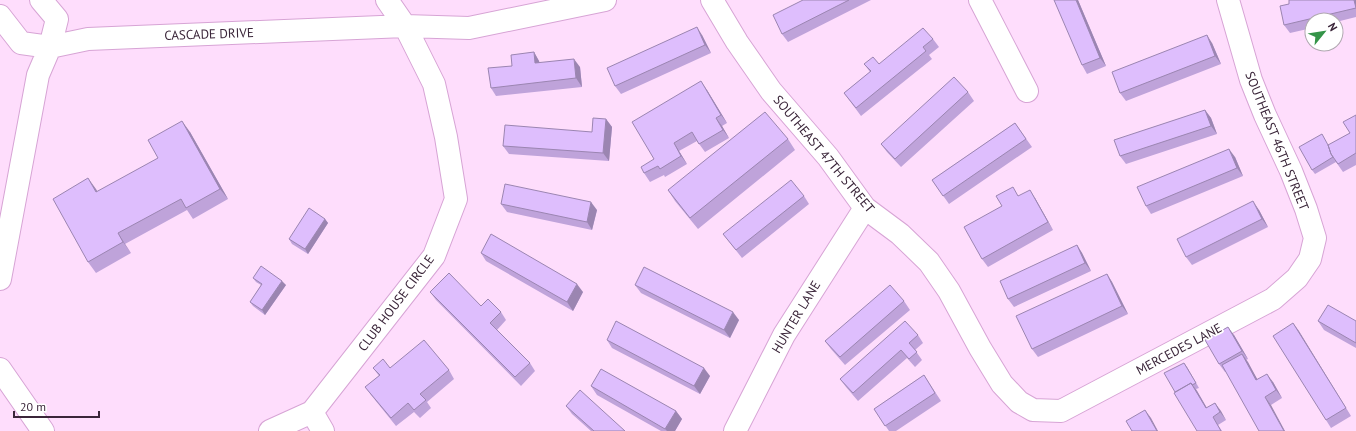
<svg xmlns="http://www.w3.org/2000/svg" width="1356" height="431" font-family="'PT Sans',sans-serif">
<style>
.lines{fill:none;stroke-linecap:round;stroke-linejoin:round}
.street-casing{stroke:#d7a4d5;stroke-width:24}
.street{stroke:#fff;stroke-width:22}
.wall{fill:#bfa3da}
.shaded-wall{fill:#9b85b1}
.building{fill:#debefd;stroke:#9b85b1}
.labels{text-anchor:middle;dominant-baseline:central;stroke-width:3.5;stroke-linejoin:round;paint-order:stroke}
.street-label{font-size:13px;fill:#3a2539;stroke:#fff}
</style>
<rect width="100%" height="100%" fill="#feddfc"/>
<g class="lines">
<g class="street-casing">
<path id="street" d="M712 0 737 42 771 91 828 157 865 208 900 234 929 262 949 291 980 348 1002 384 1019 402 1033 410 1061 411 1273 299 1297 278 1310 259 1315 238 1306 209 1291 171 1265 115 1251 80 1228 0
M980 0 1027 91
M0 16 21 43 50 47 88 39 405 26 469 28 605 0
M0 279 38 75 50 47 57 19 41 0
M0 369 43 431
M312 412 323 431
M270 431 312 412 434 256 456 199 446 137 434 84 405 26 387 0
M735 431 784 335 865 208"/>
</g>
<use href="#street" class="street"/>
</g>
<path class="wall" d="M803 0H871L788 42 782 34Z
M1078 0 1106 66 1087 74 1082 65Z
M1356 0V17L1336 22V20H1312V28L1290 33 1284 25Z
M702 35 711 53 621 94 615 86Z
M933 39 939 47 929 55 932 59 861 116 844 93 870 72 864 64H879Z
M1212 43 1221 64 1126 101 1120 93Z
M534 52 539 61 540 63 580 67 582 87 496 96 491 88 512 66Z
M707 90 727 123 722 126 729 138 705 152 697 141 679 151 687 164 665 177 664 175 650 182 644 173 654 159Z
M968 92 974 101 901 167 887 152 881 144Z
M1205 110 1211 118 1217 134 1126 164 1120 156Z
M1356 115V165L1343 172 1336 162 1315 174 1312 170 1329 145 1350 133Z
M606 119 612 127 609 161 509 154 503 146 592 132Z
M1015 123 1032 147 949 204 932 180Z
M190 132 228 199 193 219 187 210 125 244 131 253 96 273 88 262 158 158Z
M788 139 795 150 698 229 675 201 668 190Z
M1235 157 1243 176 1151 214 1146 206Z
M804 196 809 204 742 258 723 234Z
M1019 196 1035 198 1053 230 988 267 982 259 1002 206Z
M501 204 597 210 592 230 507 212Z
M1259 210 1268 227 1192 265 1186 257Z
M325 219 328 223 308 254 292 244 289 239Z
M1077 245 1082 253 1091 271 1014 307 1008 299Z
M481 253 583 292 573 311 486 261Z
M1107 274 1112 282 1128 314 1038 357 1032 349Z
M253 278 286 285 265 315 253 306 250 302 261 285 256 282Z
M635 285 739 320 730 338 641 293Z
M430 292 481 306 501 312 506 320 497 330 530 363 535 371 521 386 436 300Z
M904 301 910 310 845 365 831 349 825 341Z
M1318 321H1356V348L1324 330Z
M1293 323 1351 416 1331 428 1326 420Z
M918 335 923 343 915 350 922 360 915 367 907 358 858 401 846 387 840 379Z
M1234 335 1248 359 1246 360 1257 379 1273 382 1282 398 1271 405 1226 372H1225L1219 364Z
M607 340 710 376 700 394 612 348Z
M1184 363 1199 388 1196 389 1207 408 1215 403 1226 420 1218 425 1222 431H1197Z
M373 368 449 370 454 379 427 402 431 408 420 418 414 412 396 426 371 395 365 387 379 376Z
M924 375 941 401 896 431H889L874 409Z
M591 386 676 411 682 419 675 431H661L597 395Z
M566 406 625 431H591L572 414Z"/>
<path class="shaded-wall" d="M1076 0H1078L1106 66 1100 58Z
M1354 0H1356V8Z
M697 27 702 35 711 53 705 45Z
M1207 35 1212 43 1221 64 1215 56Z
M534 52 539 61 540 72 535 63Z
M574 59 580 67 582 87 576 78Z
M701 81 707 90 727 123 721 115Z
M1205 110 1211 118 1217 134 1211 126Z
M716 118 722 126 729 138 723 130Z
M606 119 612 127 609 161 603 153Z
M182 121 190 132 228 199 220 189Z
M674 143 679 151 687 164 681 156Z
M1229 149 1235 157 1243 176 1237 168Z
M88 178 96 189 104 203 96 192Z
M1030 190 1035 198 1053 230 1048 222Z
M1253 201 1259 210 1268 227 1262 219Z
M591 202 597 210 592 230 587 222Z
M325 219 328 223 308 254 305 249Z
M118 233 125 244 131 253 123 242Z
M1077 245 1082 253 1091 271 1085 263Z
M1107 274 1112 282 1128 314 1122 306Z
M282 281 286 285 265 315 262 310Z
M577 284 583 292 573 311 567 302Z
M733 312 739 320 730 338 724 330Z
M1293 323 1299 331 1351 416 1346 408Z
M1228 327 1234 335 1248 359 1242 351Z
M1242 354 1248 362 1262 388 1256 380Z
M1184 363 1187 367 1199 388Z
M704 368 710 376 700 394 694 386Z
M1267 374 1273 382 1282 398 1276 390Z
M1191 383 1197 391 1212 417 1206 408Z
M1265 397 1271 405 1285 431H1284Z
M1215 403 1221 411 1226 420 1220 412Z
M1145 410 1151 418 1158 431H1157Z
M676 411 682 419 675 431H667L665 429Z"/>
<path class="building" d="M803 0H849L782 34 773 15Z
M1054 0H1076L1100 58 1082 65Z
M1289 0H1354L1356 8 1284 25 1280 6 1289 4Z
M697 27 705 45 615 86 607 68Z
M923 28 933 39 923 47 926 51 856 108 844 93 871 71 864 64 873 57 879 64Z
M1207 35 1215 56 1120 93 1112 72Z
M534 52 535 63 574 59 576 78 491 88 488 68 512 66 511 55Z
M954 77 968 92 895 159 881 144Z
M701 81 721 115 716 118 723 130 699 144 692 132 674 143 681 156 660 169 658 166 644 173 641 167 654 159 632 122Z
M1205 110 1211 126 1120 156 1114 140Z
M765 112 788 139 690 218 668 190Z
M1356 115V153L1338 164 1331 154 1328 145 1350 133 1343 122Z
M593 118 606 119 603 153 503 146 505 125 592 132Z
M182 121 220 189 186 208 181 199 118 233 123 242 88 262 53 199 88 178 96 192 158 158 148 140Z
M1015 123 1026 139 943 196 932 180Z
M1322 134 1328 145 1331 154 1333 157 1312 170 1299 147Z
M1229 149 1237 168 1146 206 1137 187Z
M791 180 804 196 736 250 723 234Z
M505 184 591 202 587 222 501 204Z
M1013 187 1018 196 1030 190 1048 222 982 259 964 227 1002 206 996 196Z
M1253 201 1262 219 1186 257 1177 239Z
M309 208 325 219 305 249 289 239Z
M491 234 577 284 567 302 481 253Z
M1077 245 1085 263 1008 299 1000 281Z
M261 266 282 281 262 310 250 302 262 284 253 278Z
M644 267 733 312 724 330 635 285Z
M449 273 481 306 488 299 501 312 490 323 530 363 515 377 430 292Z
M1107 274 1122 306 1032 349 1016 316Z
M890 285 904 301 840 357 825 341Z
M1328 305 1356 321V343L1318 321Z
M616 321 704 368 694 386 607 340Z
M905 321 918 335 909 343 917 352 909 359 901 350 853 393 840 379Z
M1293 323 1346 408 1326 420 1273 336Z
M1228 327 1242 351 1219 364 1205 340Z
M424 340 449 370 420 394 426 400 414 410 408 403 391 418 365 387 380 375 373 368 383 359 390 368Z
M1242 354 1256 380 1267 374 1276 390 1265 397 1284 431H1259L1222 365Z
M1184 363 1196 383 1192 385 1191 383 1175 392 1164 373Z
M601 369 676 411 665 429 591 386Z
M924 375 935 393 885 426 874 409Z
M1191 383 1206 408 1215 403 1220 412 1213 417 1221 431H1197L1174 393Z
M580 390 625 431H594L566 406Z
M1145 410 1157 431H1132L1126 421Z"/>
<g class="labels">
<g class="street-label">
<text transform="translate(209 34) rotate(-2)">CASCADE DRIVE</text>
<text transform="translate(1277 141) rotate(68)">SOUTHEAST 46TH STREET</text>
<text transform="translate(824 154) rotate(50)">SOUTHEAST 47TH STREET</text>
<text transform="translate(396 303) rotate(-53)">CLUB HOUSE CIRCLE</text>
<text transform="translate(796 317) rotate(-59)">HUNTER LANE</text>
<text transform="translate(1179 349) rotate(-28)">MERCEDES LANE</text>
</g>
</g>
<g transform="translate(1324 32) rotate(60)"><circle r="19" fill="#ffffff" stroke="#b0a8b0"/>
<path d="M0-3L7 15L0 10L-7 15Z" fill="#349448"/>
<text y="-6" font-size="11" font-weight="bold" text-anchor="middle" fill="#3a2539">N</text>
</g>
<path d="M14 411v6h85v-6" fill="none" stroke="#3a2539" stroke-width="2"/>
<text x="20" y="411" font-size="12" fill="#3a2539" stroke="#ffffff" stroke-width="3" paint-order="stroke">20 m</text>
</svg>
